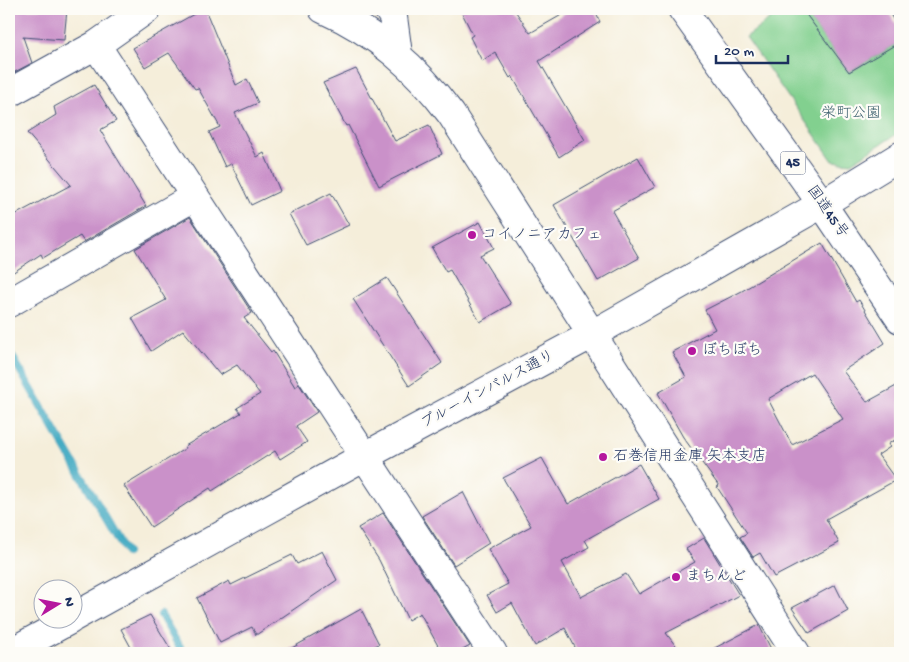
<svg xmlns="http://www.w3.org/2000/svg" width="909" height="662" font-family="'Gochi Hand','Klee One',sans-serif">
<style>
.green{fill:#82d08f;stroke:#4e8076}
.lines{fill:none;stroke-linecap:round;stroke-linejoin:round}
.stream{stroke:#44abc3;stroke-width:8}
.building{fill:#ca91c9;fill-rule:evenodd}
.minor-casing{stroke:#3c4c71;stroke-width:30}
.major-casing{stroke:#3c4c71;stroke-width:30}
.highway-casing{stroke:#3c4c71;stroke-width:30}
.minor{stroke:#fff;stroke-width:28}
.major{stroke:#fff;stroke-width:28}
.highway{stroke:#fff;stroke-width:28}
.poi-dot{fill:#b5179e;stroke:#fdfcf7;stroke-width:2}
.labels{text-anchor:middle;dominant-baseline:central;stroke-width:4.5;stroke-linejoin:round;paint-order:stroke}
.shield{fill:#fdfcf7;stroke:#5f6c8c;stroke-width:1}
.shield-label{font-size:14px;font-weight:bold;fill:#1b2f5e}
.park-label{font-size:15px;fill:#3a5f6d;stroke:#fdfcf7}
.street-label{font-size:15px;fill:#1b2f5e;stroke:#fdfcf7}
.poi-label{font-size:15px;fill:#1b2f5e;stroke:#fdfcf7;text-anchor:start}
</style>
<rect width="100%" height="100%" fill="#fdfcf7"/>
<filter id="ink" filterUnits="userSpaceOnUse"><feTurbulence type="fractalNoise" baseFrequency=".02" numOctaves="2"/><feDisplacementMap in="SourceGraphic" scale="10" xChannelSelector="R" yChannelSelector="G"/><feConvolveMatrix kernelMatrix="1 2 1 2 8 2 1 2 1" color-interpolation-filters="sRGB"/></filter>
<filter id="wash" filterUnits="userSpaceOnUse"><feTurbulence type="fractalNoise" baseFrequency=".0096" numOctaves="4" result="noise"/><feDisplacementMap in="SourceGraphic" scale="20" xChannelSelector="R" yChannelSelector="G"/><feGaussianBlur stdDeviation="1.12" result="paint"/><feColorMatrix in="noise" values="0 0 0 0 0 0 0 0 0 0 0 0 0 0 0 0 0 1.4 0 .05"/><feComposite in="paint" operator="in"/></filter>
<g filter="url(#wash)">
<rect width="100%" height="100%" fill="#f5eeda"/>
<path class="green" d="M784 9H802L849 72 900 42V132L851 163 833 161 746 37Z"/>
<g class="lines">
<path class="stream" d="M9 351 126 553
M161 615 183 653"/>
</g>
<g id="blocks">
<path class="building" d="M9 9H67L64 40 23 37 32 63 9 75Z
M203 9H205L236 85 247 79 258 103 235 113 257 157 264 153 280 191 251 205 231 164 225 167 209 132 220 127 198 88 195 89 169 53 145 67 133 48Z
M460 9H514L530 33 572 9H594L600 22 539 61 585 140 559 157 512 76 510 78 495 52 482 61 470 37 473 35Z
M802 9H887L900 31V42L849 72Z
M356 69 395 141 429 125 442 154 379 186 348 125 346 126 323 83Z
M94 85 116 121 100 130 146 206 84 242 80 236 43 258 41 254 9 275V218L71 185 27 133 56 115 54 107Z
M638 157 655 187 612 211 639 258 598 281 554 205Z
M331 193 349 225 306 245 289 214Z
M190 217 252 313 244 318 271 352 273 351 295 387 299 384 317 412 296 426 307 442 280 459 275 451 212 491 210 488 151 527 124 486 186 448 185 446 241 413 237 408 260 394 237 365 220 375 183 330 151 351 132 318 166 300 135 249Z
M480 222 494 248 480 255 511 304 480 322 450 270 446 272 432 248Z
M822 243 856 302 859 300 885 343 843 371 867 402 900 384V437L888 444 890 447 878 455 896 480 826 519 839 543 774 577 760 553 753 557 740 537 747 533 717 487 719 486 683 437 658 393 686 377 672 352 715 329 705 310 742 291ZM812 373 843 419 792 445 768 399Z
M387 278 442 363 409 386 353 299Z
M542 458 568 504 639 464 659 499 585 540 589 547 562 562 581 597 626 574 639 594 695 562 686 549 704 538 739 595 666 633 681 653H578L565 628 535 646 512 603 497 612 487 595 508 584 488 549 531 526 503 478Z
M463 492 489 543 454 565 422 516Z
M383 513 470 646 457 653H442L420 613 408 620 379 560 358 528Z
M322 551 337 580 256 635 252 627 220 643 197 598 229 581 231 585 292 555 297 564Z
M835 585 848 611 809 633 792 608Z
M361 609 379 644 361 653H283Z
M150 615 173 653H134L121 629Z
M759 625 773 653H705Z"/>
</g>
</g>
<g filter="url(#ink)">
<use href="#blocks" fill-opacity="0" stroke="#3c4c71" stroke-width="1"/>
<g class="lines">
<g class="minor-casing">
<path id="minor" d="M323 9C377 33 416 67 451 114L796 653
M388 9 393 17 398 54
M96 45 493 653
M9 93 96 45 147 9
M9 303 194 197
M72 618 365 456 591 335 822 204
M9 653 70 620"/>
</g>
<g class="major-casing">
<path id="major" d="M822 204 900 156"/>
</g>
<g class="highway-casing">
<path id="highway" d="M682 9 822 204 900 319"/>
</g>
<use href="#minor" class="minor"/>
<use href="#major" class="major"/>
<use href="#highway" class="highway"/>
</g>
</g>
<g class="poi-dot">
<circle cx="472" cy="235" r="5"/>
<circle cx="692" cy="351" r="5"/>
<circle cx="603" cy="457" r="5"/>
<circle cx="676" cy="577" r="5"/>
</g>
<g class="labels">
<rect class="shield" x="780.5" y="151.5" width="25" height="23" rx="4"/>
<g class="shield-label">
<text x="793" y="163">45</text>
</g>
<g class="park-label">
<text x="851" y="114">栄町公園</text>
</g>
<g class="street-label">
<text transform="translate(827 212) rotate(55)">国道45号</text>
<text transform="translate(488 390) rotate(-28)">ブルーインパルス通り</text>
</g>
<g class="poi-label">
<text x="482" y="235">コイノニアカフェ</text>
<text x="702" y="351">ぼちぼち</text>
<text x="613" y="457">石巻信用金庫 矢本支店</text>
<text x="686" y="577">まちんど</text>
</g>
</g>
<rect width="909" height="662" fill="none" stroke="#fdfcf7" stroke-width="30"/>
<g transform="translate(58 604) rotate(80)"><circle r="24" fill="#fdfcf7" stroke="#a3aaba"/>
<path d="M0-4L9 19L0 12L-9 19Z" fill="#b5179e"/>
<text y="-8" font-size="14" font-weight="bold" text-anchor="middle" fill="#1b2f5e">N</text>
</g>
<path d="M716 55v8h72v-8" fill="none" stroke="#1b2f5e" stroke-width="2.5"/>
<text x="724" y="55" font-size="15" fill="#1b2f5e" stroke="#fdfcf7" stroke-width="4" paint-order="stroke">20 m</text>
</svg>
